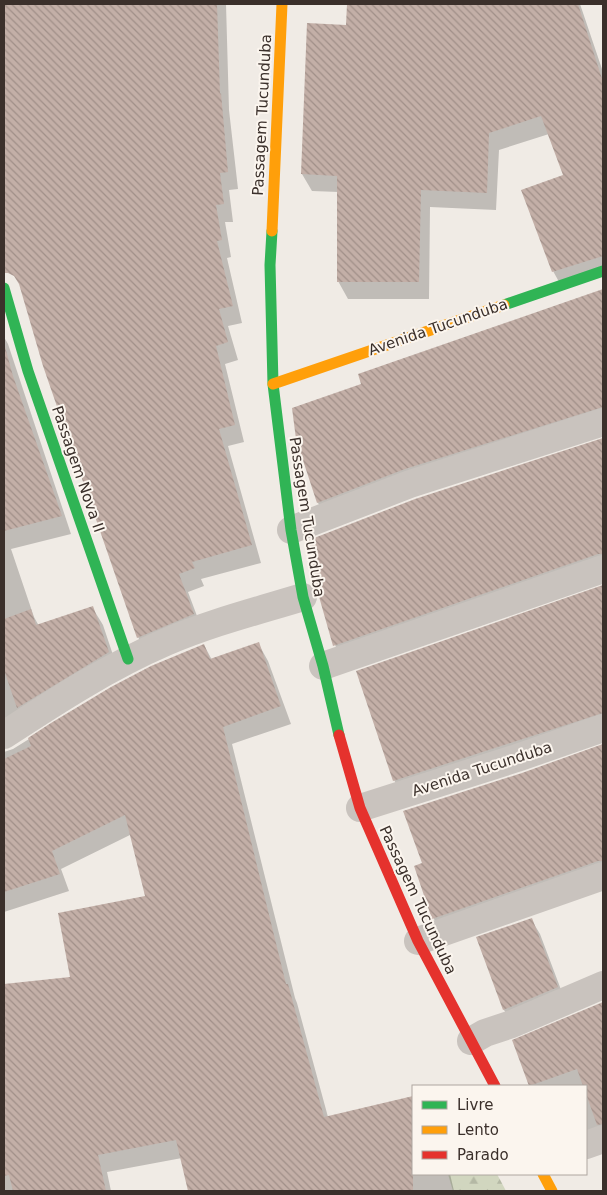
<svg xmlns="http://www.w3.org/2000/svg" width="607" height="1195" font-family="'DejaVu Sans',sans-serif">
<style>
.forest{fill:url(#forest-firs)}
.shadow{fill:#0003}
.building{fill:url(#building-back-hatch)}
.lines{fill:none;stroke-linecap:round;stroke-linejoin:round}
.street{stroke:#c9c3be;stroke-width:28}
.fast{stroke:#30b455;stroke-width:11}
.slow{stroke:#ff9f0a;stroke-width:11}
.jam{stroke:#e5322d;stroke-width:11}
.labels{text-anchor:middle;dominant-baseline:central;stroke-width:4;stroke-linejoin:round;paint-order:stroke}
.street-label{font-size:15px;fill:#3b302b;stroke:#fbf5ee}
</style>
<defs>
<pattern id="forest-firs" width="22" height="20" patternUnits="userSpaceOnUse" patternTransform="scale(1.25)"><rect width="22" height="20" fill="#d1d6bf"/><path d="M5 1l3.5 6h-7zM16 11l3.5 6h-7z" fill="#b4b8a4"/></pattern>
<pattern id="building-back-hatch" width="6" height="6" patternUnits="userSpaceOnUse" patternTransform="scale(1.25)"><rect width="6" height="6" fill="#c3afa7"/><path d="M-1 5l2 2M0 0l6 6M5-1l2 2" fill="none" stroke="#a08f88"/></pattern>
</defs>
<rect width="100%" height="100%" fill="#f0ebe5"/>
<path class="forest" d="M448 1174H497L506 1191H453Z"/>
<path class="shadow" d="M4 4H226L229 110 238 189 229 190 233 222H225L231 257 227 258 242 323 228 326 238 360 225 364 244 442 228 446 261 563 201 579 204 586 188 592 203 632 148 655 138 637 44 366 9 230 4 197Z
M348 4H580L603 72V275L563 289 553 271 564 175 549 134 499 150 496 210 430 207 429 299H348L338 281 339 192 312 191 302 174 347 27Z
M603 290V423L327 517 318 503 297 439 363 385 360 375Z
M4 337 8 344 71 534 11 549 34 617 39 626 92 607 103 625 118 670 4 741Z
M603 440V570L343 660 335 645 416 500Z
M603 587V729L403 795 394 780 357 672Z
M258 643 268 661 291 724 232 744 295 998 297 1003 328 1117 413 1097V1174H450L454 1191H190L182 1158 107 1172 111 1191H4V985L71 978 147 897 132 834 61 869 69 891 4 912V752L13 749 111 688 204 645 212 660Z
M603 746V877L442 934 434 919 416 866 424 864 523 774Z
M531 919 540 934 566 1003 513 1025 504 1010 477 938Z
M603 1003V1140L586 1142V1086H530L514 1041Z"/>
<path class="building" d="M4 4H217L220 94 221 93 228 172 220 173 224 204 216 205 222 240 217 241 233 306 219 309 228 342 216 346 235 425 219 429 252 545 192 562 195 568 179 574 194 614 137 638 43 366 19 284 14 276 8 273H4Z
M347 4H578L603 82V256L552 272 521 190 563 175 541 116 489 133 487 193 421 190 419 282H337V176L301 174 307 23 346 25Z
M603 289V407L405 469 317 503 296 439 292 408 361 384 358 374Z
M4 343 13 376 62 516 4 531Z
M603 438V554H598L333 646 318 593 309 540 415 499Z
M603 585V713L393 781 356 671Z
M93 606 109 652 17 708 4 670V619L31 609 36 625Z
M259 642 281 706 223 727 286 984H288L324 1117 413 1096V1191H188L176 1140 98 1155 106 1191H13L9 1175 4 1176V984L70 977 58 913 145 896 125 815 52 851 60 874 4 892V759L31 746 28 738 51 723 111 687 151 666 204 644 210 659Z
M603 744V861H598L432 919 414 866 422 863 403 811 522 773Z
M532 918 558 987 503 1010 476 937Z
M603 1002V1124L597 1125 586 1094V1086H583L577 1069 529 1086 512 1040Z"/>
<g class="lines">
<path class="street" d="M291 530 410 484 603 422
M323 666 603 569
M4 735C56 701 108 667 166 642 210 623 257 611 303 597
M360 808 517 758 603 728
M418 941 603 876
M471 1041 485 1033 512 1024 603 985
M586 1145 603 1139"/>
<path class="fast" d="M272 231 270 265 273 384 291 530 303 597 323 666 339 735
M4 288 28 371 128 659
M504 305 603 271"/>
<path class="slow" d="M272 231 282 4
M273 384 504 305
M543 1174 552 1191"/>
<path class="jam" d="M339 735 360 808 418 941 495 1086"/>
</g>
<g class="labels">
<g class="street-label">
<text transform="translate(262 115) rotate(-87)">Passagem Tucunduba</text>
<text transform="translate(438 327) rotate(-19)">Avenida Tucunduba</text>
<text transform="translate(78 469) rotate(71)">Passagem Nova II</text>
<text transform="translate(307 517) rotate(81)">Passagem Tucunduba</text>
<text transform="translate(482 769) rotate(-18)">Avenida Tucunduba</text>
<text transform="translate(418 900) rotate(65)">Passagem Tucunduba</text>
</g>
</g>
<rect width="607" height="1195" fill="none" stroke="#3b302b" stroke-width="10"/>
<rect x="412" y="1085" width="175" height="90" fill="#fbf5ee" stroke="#aea6a0"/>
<rect x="422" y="1101" width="25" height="8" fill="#30b455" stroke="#aea6a0"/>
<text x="457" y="1110" font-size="15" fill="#3b302b">Livre</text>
<rect x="422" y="1126" width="25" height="8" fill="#ff9f0a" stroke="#aea6a0"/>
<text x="457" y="1135" font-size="15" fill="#3b302b">Lento</text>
<rect x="422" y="1151" width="25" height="8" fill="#e5322d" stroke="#aea6a0"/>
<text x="457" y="1160" font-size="15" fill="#3b302b">Parado</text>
</svg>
